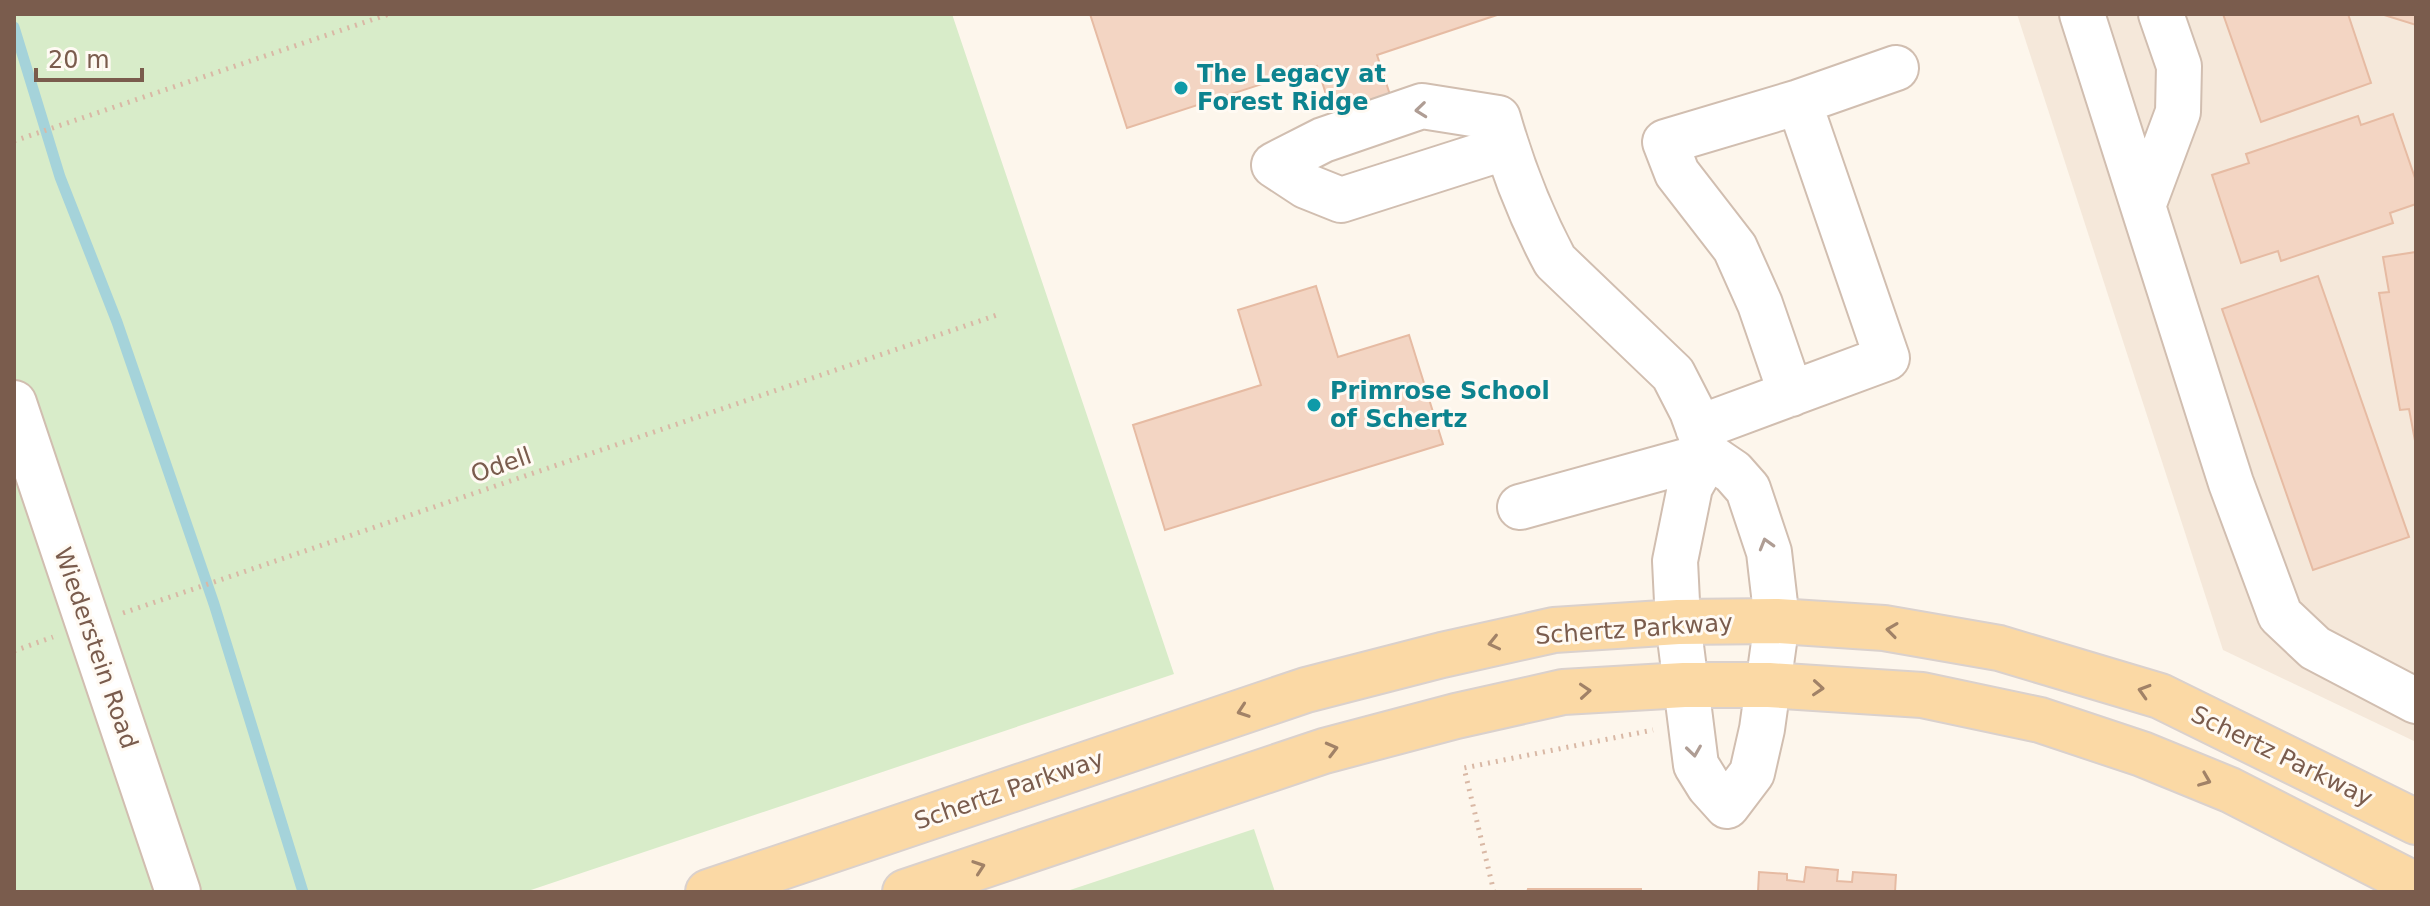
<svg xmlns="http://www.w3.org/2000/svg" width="2430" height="906" font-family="'DejaVu Sans',sans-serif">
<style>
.residential{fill:#f5e8da}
.green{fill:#d8ecc9}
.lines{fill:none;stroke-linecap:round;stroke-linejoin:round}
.stream{stroke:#a5d3da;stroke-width:11}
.building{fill:#f3d5c3;stroke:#e6bba3;stroke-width:2}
.minor-casing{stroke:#d1beb0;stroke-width:48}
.major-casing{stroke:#dad1cd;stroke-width:48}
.path{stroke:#d9b8a5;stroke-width:5;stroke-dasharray:2 6;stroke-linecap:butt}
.minor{stroke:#fff;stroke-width:44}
.major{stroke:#fbd9a5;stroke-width:44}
.oneway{stroke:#af9d94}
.oneway2{stroke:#a18267}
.culture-dot{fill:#0f9aa8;stroke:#fffaf3;stroke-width:3}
.labels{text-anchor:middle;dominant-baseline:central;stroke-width:6;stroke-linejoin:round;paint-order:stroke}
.culture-label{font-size:24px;font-weight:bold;fill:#0d838f;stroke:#fffaf3;text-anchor:start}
.street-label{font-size:24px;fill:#7a5c4d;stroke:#fffaf3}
</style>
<rect width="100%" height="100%" fill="#fdf6ec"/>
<path class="residential" d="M2017 14H2416V742L2223 650Z"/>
<path class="green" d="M14 14H952L1174 674 525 892H14Z
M1254 829 1275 892H1064Z"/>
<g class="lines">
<path class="stream" d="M14 27 60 177 117 322 214 604 303 892"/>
</g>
<path class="building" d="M1090 14H1500L1377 55 1395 110 1337 129 1317 66 1127 128Z
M2223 14H2348L2371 83 2261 122Z
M2381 14H2416V25Z
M2393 114 2416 181V204L2390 213 2393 223 2281 261 2278 251 2241 263 2212 175 2249 163 2246 154 2358 116 2361 125Z
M2416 252V446L2409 409 2400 410 2379 293 2389 292 2383 257Z
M2318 276 2409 537 2313 570 2222 309Z
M1316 286 1338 357 1409 335 1443 444 1165 530 1133 425 1261 385 1238 310Z
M1806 867 1838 870 1837 881 1852 882 1853 872 1896 875 1895 892H1758L1759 872 1787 874V880L1804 882Z
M1528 889H1641V892H1527Z"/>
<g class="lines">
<g class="minor-casing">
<path id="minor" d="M2082 14 2231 483 2280 615 2315 648 2416 701
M1799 102 1896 68
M1507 147 1341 200 1306 186 1274 165 1323 140 1422 106 1498 118C1512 167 1531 216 1555 261L1673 374 1692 411 1708 455 1733 472 1748 489 1769 552 1777 621 1762 729 1752 773 1727 806 1709 786 1696 765 1678 622 1675 561 1690 487 1708 455
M2143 206 2178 112 2179 66 2161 14
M14 403 178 892
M1698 428 1887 358 1799 102 1665 142 1677 173 1735 248 1760 304 1791 394
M1520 507 1708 455"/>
</g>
<g class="major-casing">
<path id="major" d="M708 892 1306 690 1442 655 1554 630 1678 622 1777 621 1884 628 1999 648 2160 696 2416 822
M905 892 1324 751 1456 716 1563 692 1684 685H1769L1922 695 2040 720 2142 754 2230 790 2416 885"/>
</g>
<path class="path" d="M14 141 389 14
M123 613 1000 314
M14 651 53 637
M1494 892 1464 768 1653 730"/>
<use href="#minor" class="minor"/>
<use href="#major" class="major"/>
</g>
<defs><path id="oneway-chevron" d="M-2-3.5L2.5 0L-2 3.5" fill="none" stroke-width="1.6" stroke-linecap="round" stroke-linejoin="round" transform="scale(2)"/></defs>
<g class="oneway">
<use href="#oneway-chevron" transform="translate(1421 110) rotate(174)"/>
<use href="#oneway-chevron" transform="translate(1766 544) rotate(-106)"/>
<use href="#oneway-chevron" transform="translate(1694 751) rotate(82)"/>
</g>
<g class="oneway2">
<use href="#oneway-chevron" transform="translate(1892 630) rotate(-172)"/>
<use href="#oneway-chevron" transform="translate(1494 643) rotate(167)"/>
<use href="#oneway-chevron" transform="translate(1818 688) rotate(4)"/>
<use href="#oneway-chevron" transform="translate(1585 691) rotate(-4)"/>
<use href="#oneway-chevron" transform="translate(2144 691) rotate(-163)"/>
<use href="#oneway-chevron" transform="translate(1243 711) rotate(161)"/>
<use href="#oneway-chevron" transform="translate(1332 749) rotate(-15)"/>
<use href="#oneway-chevron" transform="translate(2205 780) rotate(22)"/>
<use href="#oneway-chevron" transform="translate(979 867) rotate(-19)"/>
</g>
<g class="culture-dot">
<circle cx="1181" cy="88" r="8"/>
<circle cx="1314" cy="405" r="8"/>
</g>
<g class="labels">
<g class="culture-label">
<text x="1197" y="74">The Legacy at<tspan x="1197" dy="28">Forest Ridge</tspan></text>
<text x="1330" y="391">Primrose School<tspan x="1330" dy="28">of Schertz</tspan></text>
</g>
<g class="street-label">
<text transform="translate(501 465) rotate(-19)">Odell</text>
<text transform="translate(1634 629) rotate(-4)">Schertz Parkway</text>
<text transform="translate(96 648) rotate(71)">Wiederstein Road</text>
<text transform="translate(2282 756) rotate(26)">Schertz Parkway</text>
<text transform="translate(1009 790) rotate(-19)">Schertz Parkway</text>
</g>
</g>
<rect width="2430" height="906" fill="none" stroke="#7a5c4d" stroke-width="32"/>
<path d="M36 68v12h106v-12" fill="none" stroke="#7a5c4d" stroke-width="4"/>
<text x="48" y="68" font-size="24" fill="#7a5c4d" stroke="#fffaf3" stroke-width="6" paint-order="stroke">20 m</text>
</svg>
